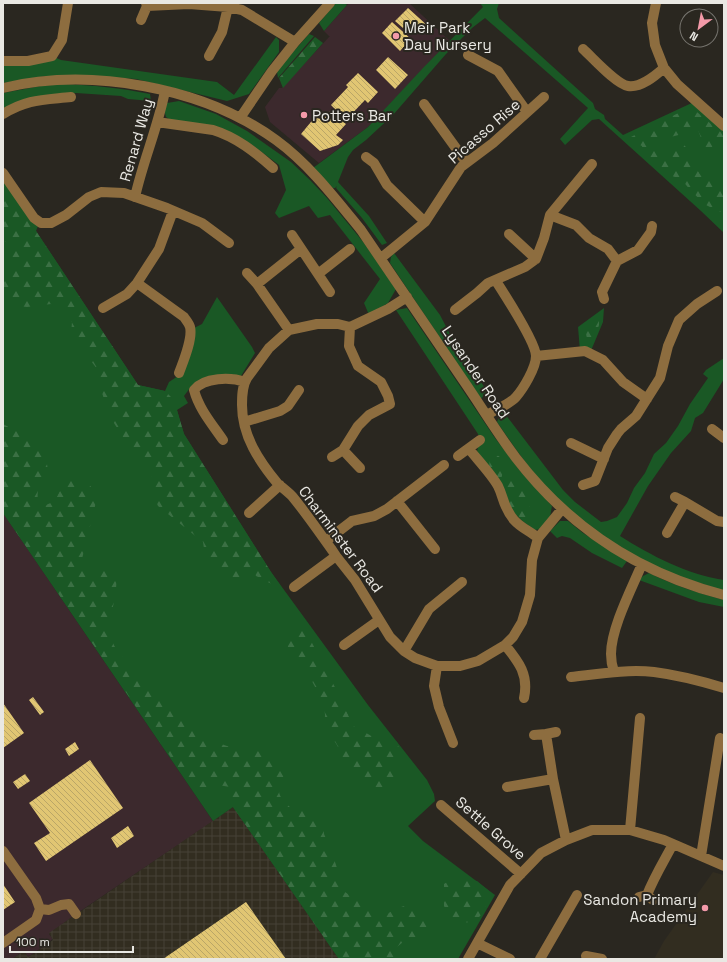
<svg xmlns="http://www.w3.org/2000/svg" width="727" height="962" font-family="'Space Grotesk',sans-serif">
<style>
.commercial{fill:#3c292d}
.industrial{fill:url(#industrial-grid)}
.built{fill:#322d20}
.green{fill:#1a5825}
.forest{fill:url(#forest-firs)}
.building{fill:url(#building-back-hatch)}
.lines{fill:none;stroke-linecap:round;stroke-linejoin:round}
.minor{stroke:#8d6d3f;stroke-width:10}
.poi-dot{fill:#f39aa8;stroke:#2a2720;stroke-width:1.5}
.labels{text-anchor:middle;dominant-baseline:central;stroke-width:4;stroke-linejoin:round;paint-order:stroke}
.poi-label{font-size:15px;fill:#e9e8e3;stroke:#2a2720;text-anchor:start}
.street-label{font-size:15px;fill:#e9e8e3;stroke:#2a2720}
</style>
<defs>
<pattern id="industrial-grid" width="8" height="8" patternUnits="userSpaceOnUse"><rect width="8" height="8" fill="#322d20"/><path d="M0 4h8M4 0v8" fill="none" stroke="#464136"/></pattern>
<pattern id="forest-firs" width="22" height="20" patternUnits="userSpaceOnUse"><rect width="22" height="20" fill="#1a5825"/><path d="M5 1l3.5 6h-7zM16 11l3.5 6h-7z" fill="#3b7044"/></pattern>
<pattern id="building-back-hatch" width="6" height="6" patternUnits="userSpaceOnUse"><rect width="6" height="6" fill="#e1c673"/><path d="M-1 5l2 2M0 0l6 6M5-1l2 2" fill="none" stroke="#baa667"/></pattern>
</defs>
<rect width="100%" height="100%" fill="#2a2720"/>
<path class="commercial" d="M349 3H409L450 41 368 127 319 163 270 122 265 107 279 88H282L329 37H330L324 31Z
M3 513 213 821 76 914 49 934 53 939 34 953 28 957 24 951 12 959H3Z"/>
<path class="industrial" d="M233 807 339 959H12L24 951 28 957 34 953 53 940 49 933Z"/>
<path class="built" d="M713 872 724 875V959H654L664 941Z"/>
<path class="green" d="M336 3H344L347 5 324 31 319 23Z
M480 3H499L497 9 499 18 593 103 595 109 604 115 605 119 623 135 696 101 724 126V233L701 211 599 119 592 120 565 145 560 139 588 108 485 18 472 28 446 54 393 115 366 140 353 150 348 157 338 182 369 216 387 243 382 245 362 218 336 188 337 186 335 188H333L313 168 368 127 423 68 483 7Z
M309 34 314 36 278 78 277 72 286 60Z
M276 37 279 40V52L249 94 227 101 136 79 95 76H46L3 83V61L52 56 61 60 217 82 234 95Z
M63 84C92 85 121 88 150 94L151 101 128 99 121 96 76 93 45 95 3 111V93L41 86Z
M179 101 216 114 247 131 291 162 310 180 327 198 364 243 396 289 388 303 369 315 364 303 380 279 330 215 318 218 309 206 279 218 275 213 286 190 279 165 251 144 219 127 172 121 166 117 164 109 167 103Z
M3 172 38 226 36 231 138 385 165 391 169 382 178 376 190 330 202 324 217 297 252 347 255 353 241 376 190 388 184 396 188 403 177 410 184 434 271 572 368 705 427 780 434 794 435 801 408 826 423 841 495 895 458 959H339L233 807 213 821 3 513Z
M394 253 440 315 453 340 487 391 481 399 390 263 391 257Z
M407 308 495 438 521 472 552 506 550 517 540 529 535 530 521 520 509 507 477 451 480 440 478 434 396 310Z
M604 308 603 322 590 353 580 351 578 327Z
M724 358V379L703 413 695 418 691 431 671 453 648 486 620 536C652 556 686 574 724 580V591C707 585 689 580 672 574 621 553 567 515 533 472 520 456 509 439 497 422L502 410 563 490 575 502 601 522 607 521 617 517 627 503 634 488 645 473 654 454 666 443 678 426 690 404 708 378 703 374 706 370Z
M560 521H568L583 533 627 561 622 568 592 553 570 538 562 536 557 538 550 531Z
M649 573C673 585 698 593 724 600V607L699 602 639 580 643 576Z"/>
<path class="forest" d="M315 37 323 43 283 88 279 78Z
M691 107 724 135V154L714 145 709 150 705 148 698 130 651 142 665 154C669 147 675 145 683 144 694 154 692 163 700 174L706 171 720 179 721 187 724 188V212H720L706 205 692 192 681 179 669 175 657 164 643 153 642 146 634 142 631 137 664 120Z
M3 185 36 231 138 385 165 391 174 400 184 434 271 572 280 585C269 585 266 580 256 576L251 567 247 568 244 571 245 577 242 580 228 578 217 572 206 561 203 542 158 506 154 497 151 478 154 472 149 463 141 461 134 455 109 415 98 380 101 374 71 335 72 322 63 311 51 304 27 307 10 305 3 297V271L7 277 13 272 10 245 3 240Z
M599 318V325L592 344C585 338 585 333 588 325Z
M3 424 16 431 30 435 41 443 46 449V457L48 471C42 481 36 488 38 500L46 505 55 501C61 489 63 481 78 477 89 483 95 488 96 502L81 563C93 577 106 560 113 570 122 581 110 612 110 626 110 632 112 642 115 647 118 653 124 658 128 663 141 680 156 699 173 713 185 723 213 742 227 746 244 751 265 748 279 761 292 772 279 779 279 791 279 798 287 804 291 808L305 807 316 813 323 821 324 834 331 850 345 892 369 908 386 914C403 906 406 901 424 912L427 925 424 940 412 944 403 942 397 947 401 959H339L233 807 230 787 218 785 209 788 195 791 162 745 3 513Z
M490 455 499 456 504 467 500 484 489 470Z
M509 479 520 484 528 498 531 513 527 524 509 507 503 487Z
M294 627 303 631 311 641 341 699 353 726 379 740 387 738 397 742C401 753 397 751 395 760 395 765 398 768 399 773 400 778 397 784 395 789 380 796 357 784 348 770 342 761 341 750 335 742 332 738 328 735 326 730 324 725 325 720 325 715 325 710 323 704 321 700 318 691 312 681 307 673 299 660 274 642 294 627Z
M453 878 477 881 489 891 484 912 474 922 454 923 444 906V884Z"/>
<path class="building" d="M408 8 429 27 422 35 408 22 403 28 395 21Z
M392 22 411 39 400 51 382 33Z
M388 57 408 75 395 89 376 70Z
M358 73 378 92 368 103 365 100 346 120 331 105 348 87 346 85Z
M330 111 346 124 336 135 343 140 338 145 320 151 301 134 315 117 323 120Z
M33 697 44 712 40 715 29 700Z
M3 703 24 733 3 748Z
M75 742 79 749 69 756 65 749Z
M90 760 123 808 46 861 34 843 50 833 29 803Z
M25 774 30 781 18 789 13 782Z
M128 826 134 836 117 848 111 838Z
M3 884 15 902 3 910Z
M246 902 286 959H163Z"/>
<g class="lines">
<path class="minor" d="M656 3 652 23 655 45 664 68 677 84 724 126
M147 6 189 4 228 7 242 10 295 42
M141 20 147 6 146 3
M583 49C593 58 616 84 628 86 641 88 655 76 664 68
M468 55 498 71 527 112
M209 56 222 32 228 7
M3 61H28L52 56 62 40 68 3
M3 88C90 67 203 87 276 140 309 164 335 198 361 230 395 280 429 330 463 380 481 406 497 433 516 458 570 528 638 573 724 595
M424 104 466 162
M3 114C27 99 43 100 71 97
M240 118 272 71 295 42 330 3
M157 122 213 130C236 137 255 152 273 168
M366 157 374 163 387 185 425 222
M3 173 34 218 41 223H51L66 215 89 197 101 192 124 193 167 208 202 223 229 243
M135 197C143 161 158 127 165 91
M550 215 576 225 589 238 608 249 617 261 638 250 651 232 652 226
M509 234 536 259
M292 235 330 292
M381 258 425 222 461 167 493 143 544 97
M536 259 544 238 550 215 592 164
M247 273 257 284 289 330
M318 274 350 249
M137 283 184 317C186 320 189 323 190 327 193 339 183 362 179 373
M257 284 301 249
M407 297 388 309 350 327 338 324H317L289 330 269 348 247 378C242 386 242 397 242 405 242 436 259 461 278 484 283 488 288 492 292 496 306 513 319 532 332 550L336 556 355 580 390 637 404 651 415 658 437 666H460L478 661 505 645 513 637 522 622 530 595 532 560 538 538 562 509
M604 299 602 292 617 261
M103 308 127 294 137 283 159 249 173 211
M455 310 477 293 488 283 525 267 536 259
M536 356 585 351 603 360 623 382 647 399
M487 415C495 410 510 404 516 397 523 389 536 368 536 356 536 343 505 295 496 281
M244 422 280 411 288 406 299 390
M712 429 724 438
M223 440C212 424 199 409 194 390 204 377 231 377 245 382
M571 443 604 459
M469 449C477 459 492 475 498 486 504 498 503 507 514 520 521 528 530 531 538 538
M343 450 360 468
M458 456 480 440
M332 457 343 450 358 426 369 415 390 404 388 396 381 382 358 366 349 346 350 327
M583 485 595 481 608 448 617 434 621 429 636 416 660 378 668 346 679 320 697 304 717 291
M675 497 685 502
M397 501 435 549
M249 513 280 485
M667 533 685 502 717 521 724 522
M326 541 352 521 374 516 387 509 444 465
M294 587 336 556
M344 645 379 620
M505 645C519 662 529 675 524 698
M404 651 429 609 462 582
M437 666 434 686 439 707 453 743
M614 672C612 666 611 660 611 654 611 628 632 588 642 564
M571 677C598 674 627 669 654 672 678 675 701 681 724 688
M546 734 556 732
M534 735 546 734 553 779 566 840
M507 787 553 779
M441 805 521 874
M630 830 640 718
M3 851 36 898 40 909 36 920 3 943
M701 856 720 738
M647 895C654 877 664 861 673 844
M639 897 647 895 653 900
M40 909 49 910 61 905 69 904 76 914
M477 943 510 959
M586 956 602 959
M468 959 510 885 541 853 566 840 592 830H630L664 840 724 866
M540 959 577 895"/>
</g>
<g class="poi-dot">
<circle cx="396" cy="36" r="4"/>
<circle cx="304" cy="115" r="4"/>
<circle cx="705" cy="908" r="4"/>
</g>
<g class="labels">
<g class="poi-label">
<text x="404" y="27">Meir Park<tspan x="404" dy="17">Day Nursery</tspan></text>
<text x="312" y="115">Potters Bar</text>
<text x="697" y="899" text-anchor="end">Sandon Primary<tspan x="697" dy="17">Academy</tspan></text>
</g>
<g class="street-label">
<text transform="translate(484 131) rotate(-41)">Picasso Rise</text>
<text transform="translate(136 140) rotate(-74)">Renard Way</text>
<text transform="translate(476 372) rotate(56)">Lysander Road</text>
<text transform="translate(341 539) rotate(53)">Charminster Road</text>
<text transform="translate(491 828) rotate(41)">Settle Grove</text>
</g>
</g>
<rect width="727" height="962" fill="none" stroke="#e9e8e3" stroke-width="8"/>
<g transform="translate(699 28) rotate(212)"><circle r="19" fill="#2a2720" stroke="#76746e"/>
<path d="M0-3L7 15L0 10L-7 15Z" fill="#f39aa8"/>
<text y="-6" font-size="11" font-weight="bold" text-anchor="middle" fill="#e9e8e3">N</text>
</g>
<path d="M10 946v6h123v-6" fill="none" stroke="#e9e8e3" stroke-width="2"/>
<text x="16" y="946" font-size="12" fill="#e9e8e3" stroke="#2a2720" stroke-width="3" paint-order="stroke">100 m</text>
</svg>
